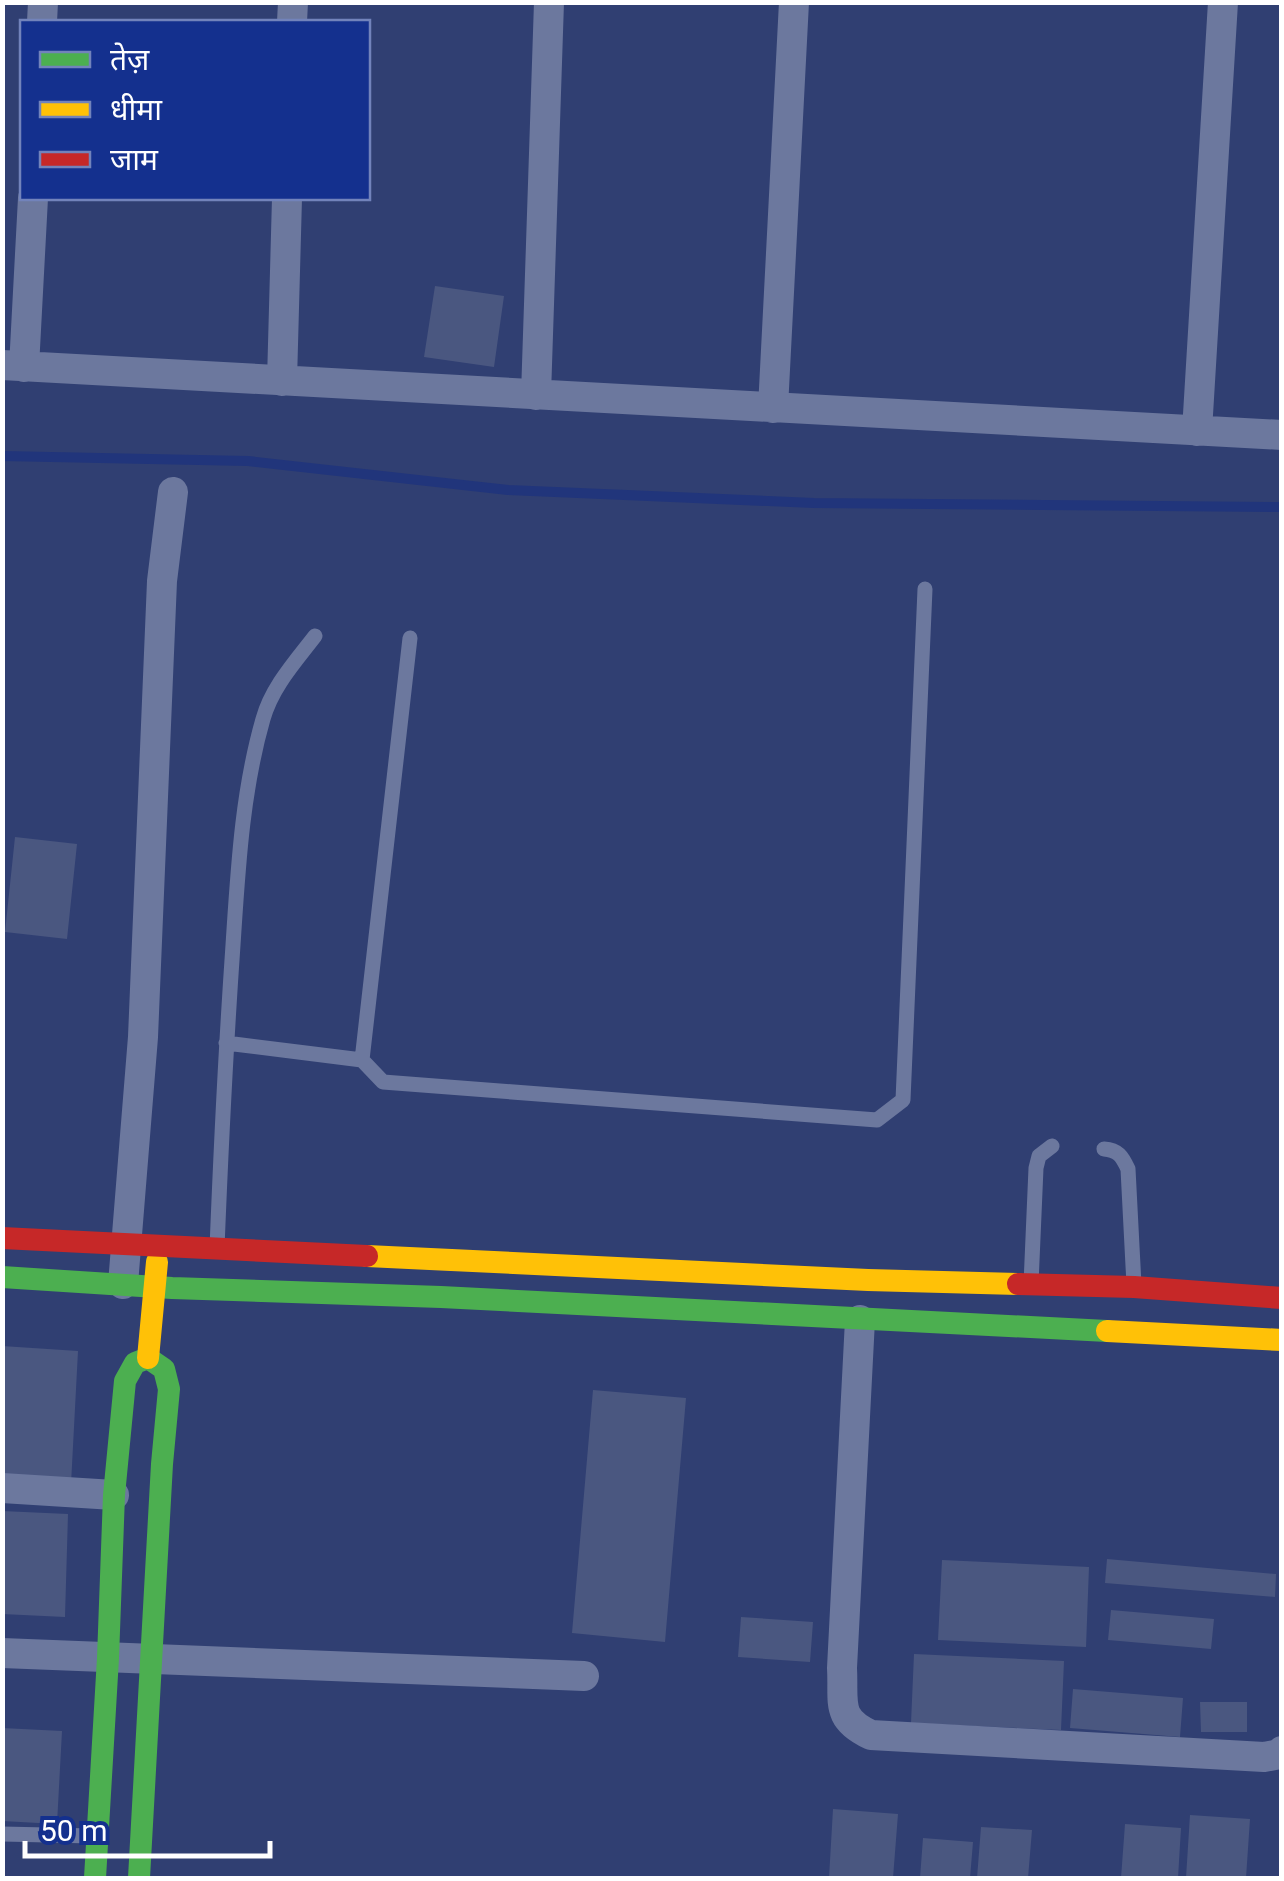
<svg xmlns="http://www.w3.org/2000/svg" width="1284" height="1881" font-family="Roboto,'Noto Sans Devanagari',sans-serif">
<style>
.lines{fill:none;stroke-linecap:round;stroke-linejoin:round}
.stream{stroke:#21357b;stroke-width:10}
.building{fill:#4a5780}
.lane{stroke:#6c789e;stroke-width:15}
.street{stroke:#6c789e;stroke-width:30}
.fast{stroke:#4caf50;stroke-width:22}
.slow{stroke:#ffc107;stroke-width:22}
.jam{stroke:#c62828;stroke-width:22}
</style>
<rect width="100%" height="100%" fill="#303f72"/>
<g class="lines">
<path class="stream" d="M2 456 248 461 508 490 814 503 1282 507"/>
</g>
<path class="building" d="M435 286 504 296 494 367 424 357Z
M15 837 77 844 67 939 5 932Z
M2 1346 78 1351 71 1484 2 1480Z
M593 1390 686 1398 665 1642 572 1633Z
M2 1511 68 1514 65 1617 2 1614Z
M1107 1559 1276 1574 1275 1597 1105 1583Z
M942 1560 1089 1567 1086 1647 938 1640Z
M1111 1610 1214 1619 1211 1649 1108 1640Z
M741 1617 813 1622 810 1662 738 1657Z
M914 1654 1064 1661 1061 1730 911 1723Z
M1073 1689 1183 1698 1180 1737 1070 1728Z
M1200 1702H1247V1732H1201Z
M2 1728 62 1731 57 1824 2 1821Z
M833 1809 898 1814 893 1878H829Z
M1190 1815 1250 1819 1246 1878H1186Z
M1125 1824 1181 1828 1178 1878H1121Z
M981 1827 1032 1830 1028 1878H977Z
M923 1838 973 1842 970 1878H920Z"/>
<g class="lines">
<path class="lane" d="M226 1043 362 1060 383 1082 877 1120 903 1100 925 589
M362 1060 410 638
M1104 1149C1118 1150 1122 1156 1128 1169L1134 1285
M217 1248C221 1147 226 1046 233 945 238 869 242 792 263 719 272 687 295 662 315 636
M1031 1284 1036 1168 1039 1156 1052 1146
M2 1834 93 1836"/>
<path class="street" d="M42 22 43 2
M292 22 293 2
M2 365 1282 435
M24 367 33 198
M282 381 287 198
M536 395 549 2
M773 408 794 2
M1197 431 1223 2
M123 1284 143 1037 162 581 173 492
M860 1320 842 1668C844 1703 835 1718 871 1735L1264 1757 1280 1754 1282 1751
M2 1488 114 1495
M2 1653 584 1676"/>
<path class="fast" d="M2 1277 172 1288 441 1297 1107 1331
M95 1878 108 1658 114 1495 125 1381 135 1363 148 1358
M139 1878 162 1464 169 1389 164 1369 148 1358"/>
<path class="slow" d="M367 1256 868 1280 1018 1284
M1107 1331 1282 1340
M148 1358 157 1262"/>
<path class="jam" d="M2 1238 367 1256
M1018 1284 1134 1287 1282 1298"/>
</g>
<rect width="1284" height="1881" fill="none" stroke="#ffffff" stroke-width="10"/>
<rect x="20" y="20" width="350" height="180" fill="#14308e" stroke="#7283bb" stroke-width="2.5"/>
<rect x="40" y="52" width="50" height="15" fill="#4caf50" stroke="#7283bb" stroke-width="2.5"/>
<text x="110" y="70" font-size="30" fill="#ffffff">तेज़</text>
<rect x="40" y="102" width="50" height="15" fill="#ffc107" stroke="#7283bb" stroke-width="2.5"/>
<text x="110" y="120" font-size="30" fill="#ffffff">धीमा</text>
<rect x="40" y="152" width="50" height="15" fill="#c62828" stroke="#7283bb" stroke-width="2.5"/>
<text x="110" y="170" font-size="30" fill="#ffffff">जाम</text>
<path d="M25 1841v15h245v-15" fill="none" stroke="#ffffff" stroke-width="5"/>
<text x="40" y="1841" font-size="30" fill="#ffffff" stroke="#14308e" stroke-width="8" paint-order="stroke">50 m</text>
</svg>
